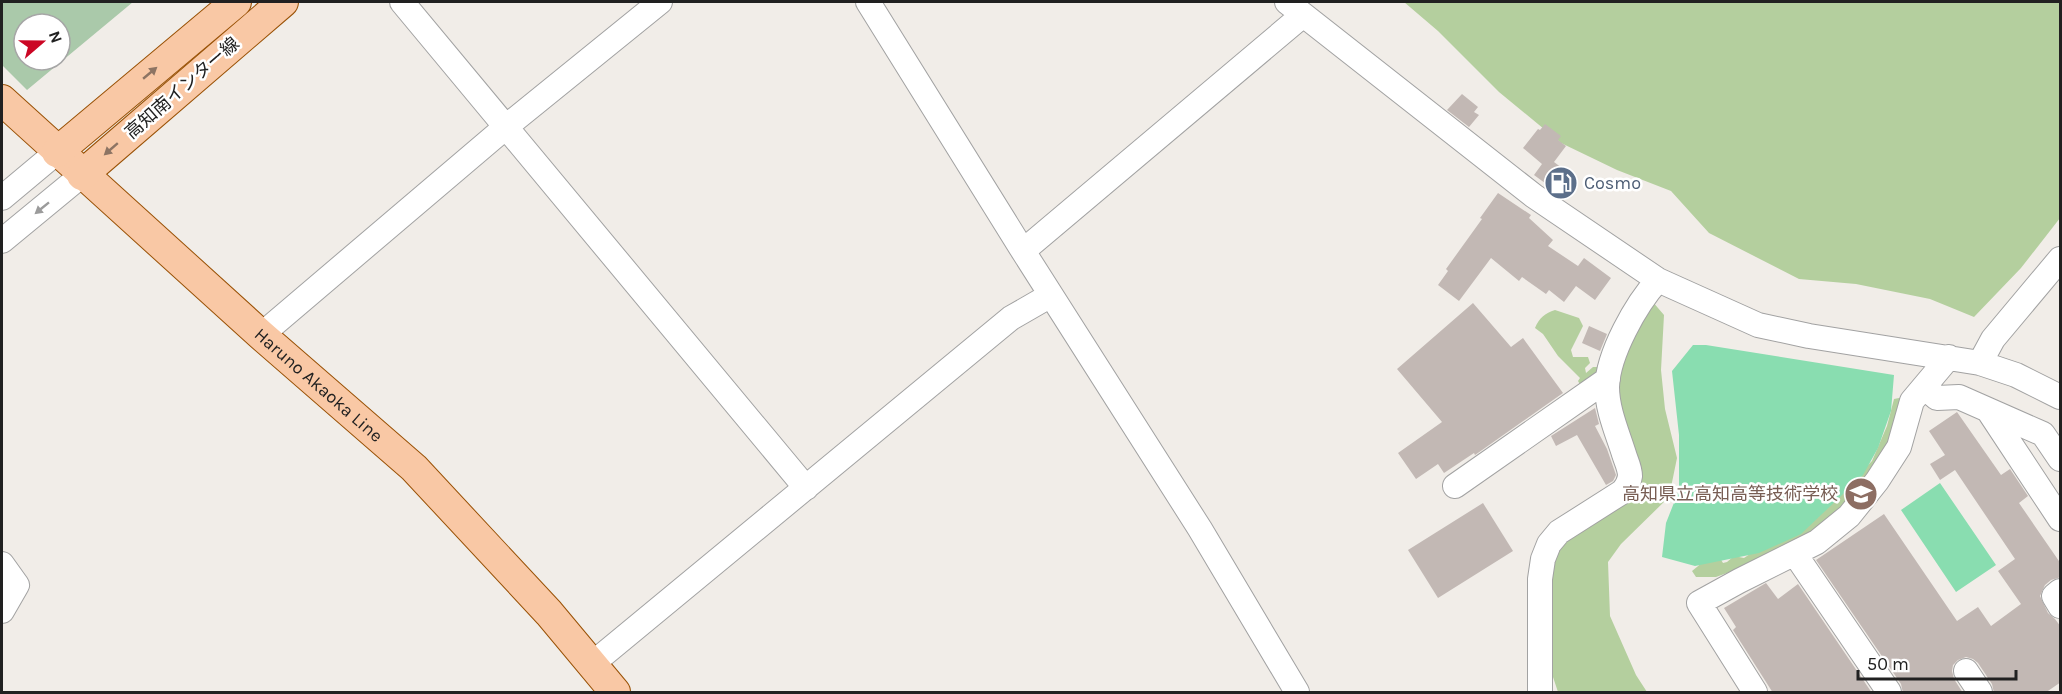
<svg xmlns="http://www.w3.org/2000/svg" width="2062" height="694" font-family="Karla,'Noto Sans JP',sans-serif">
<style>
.forest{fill:#b4cf9e}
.cemetery{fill:#aac9aa;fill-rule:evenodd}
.pitch{fill:#89ddb0}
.building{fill:#c2b8b4}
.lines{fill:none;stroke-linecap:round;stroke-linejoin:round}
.minor-casing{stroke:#a2a2a2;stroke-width:26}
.major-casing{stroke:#995105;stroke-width:32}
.minor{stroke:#fff;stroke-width:24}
.major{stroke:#f9c8a5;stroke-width:30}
.oneway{fill:#8d7463}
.oneway2{fill:#9b9b9b}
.labels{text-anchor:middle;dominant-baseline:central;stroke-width:5;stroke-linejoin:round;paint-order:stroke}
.street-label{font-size:18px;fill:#212121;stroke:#fff}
.service-label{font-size:18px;fill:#4e5e75;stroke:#fff;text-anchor:start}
.education-label{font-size:18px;fill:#785e54;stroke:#fff;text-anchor:end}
</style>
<rect width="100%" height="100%" fill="#f1ede8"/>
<path class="forest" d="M1404 2H2060V218L2021 268 1974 317 1930 299 1856 284 1799 279 1709 233 1671 191 1617 170 1561 143 1499 92 1438 31Z
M1652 301 1664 315 1661 370 1665 409 1677 458 1669 497 1621 544 1608 562 1610 616 1636 675 1647 692H1558L1548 662 1546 593 1556 551 1575 529 1632 494 1615 406 1618 363Z
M1555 310 1579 318 1583 326 1571 350 1573 357H1588L1590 363 1585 368 1586 373 1593 367H1597L1601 375 1582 388 1578 381 1580 378 1558 356 1543 334 1535 328C1539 318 1545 313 1555 310Z
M1899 398H1905L1876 474 1817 531 1771 557 1716 577H1696L1692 571 1703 562 1720 558 1723 563 1727 562 1734 556 1744 558 1840 494 1872 461 1887 426 1894 399Z"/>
<path class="cemetery" d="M2 2H133L27 90 2 65ZM24 24H60V60H24Z"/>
<path class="pitch" d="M1693 345H1706L1894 375 1891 411 1878 448 1863 475 1801 534 1759 553 1695 566 1662 557 1666 523 1679 490V435L1672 371Z
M1940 483 1996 565 1956 592 1901 510Z"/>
<path class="building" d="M1462 94 1478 107 1474 112 1479 115 1469 127 1447 110Z
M1545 124 1561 136 1558 140 1566 146 1554 162 1562 168 1549 186 1534 175 1542 164 1523 148 1538 129 1540 130Z
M1498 193 1531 215 1529 218 1553 240 1548 246 1578 266 1584 258 1611 278 1595 300 1576 286 1564 302 1549 290 1546 294 1522 277 1519 281 1491 258 1459 301 1438 285 1448 271 1446 269 1482 219 1480 218Z
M1473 303 1511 347 1523 338 1563 393 1475 455 1474 453 1444 473 1438 464 1416 479 1398 453 1442 422 1397 369Z
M1589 326 1607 334 1600 351 1582 343Z
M1595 408 1599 424 1595 426 1607 449 1616 475 1613 481 1606 485 1577 435 1556 446 1551 436Z
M1957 412 2001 475 2010 469 2028 496 2019 503 2061 564V577L2051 580 2045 585 2040 596 2048 613 2055 619 2061 627V682L2045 693H1994L1992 684 1978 663 1973 659 1966 657 1958 660 1953 665 1952 671 1954 679 1963 693H1903L1901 684 1816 560 1884 514 1957 621 1978 607 1991 626 2021 604 1998 571 2015 559 1955 470 1940 480 1930 464 1945 455 1929 431Z
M1483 503 1513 551 1438 598 1408 550Z
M1766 583 1778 599 1798 584 1872 693H1773L1733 630 1736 627 1724 608Z"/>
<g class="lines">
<g class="minor-casing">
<path id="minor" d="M402 2 806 488
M868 2 1023 251 1200 529 1297 692
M1287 2 1534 196 1658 280 1758 325 1809 336 1980 363 2016 375 2060 397
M2 198 57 152
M2 241 82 175
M1023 251 1303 15
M261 335 507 126 660 2
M1980 363 1993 339 2060 259
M1924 387 1937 398 1959 397 2043 434 2060 459
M1988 410 2060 519
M1455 486 1608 379
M1795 554 1889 692
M2 564 17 585 2 611
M2060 591 2054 596 2060 606
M592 664 1011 318 1051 295
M1966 671 1980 692
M1540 692V579L1543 559 1549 544 1559 532 1622 492C1627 487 1629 483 1630 476 1630 468 1626 461 1624 454 1617 432 1607 409 1607 387 1608 354 1636 304 1658 280
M1755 692 1699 603 1739 581 1817 542 1849 516 1877 481 1899 447 1912 401 1949 357"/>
</g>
<g class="major-casing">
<g id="major">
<path id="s1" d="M2 100 261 335 414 468 549 613 615 692"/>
<path d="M57 152 236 2"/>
<path d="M82 175 283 2"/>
</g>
</g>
<use href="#minor" class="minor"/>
<use href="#major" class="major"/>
</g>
<defs><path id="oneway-solid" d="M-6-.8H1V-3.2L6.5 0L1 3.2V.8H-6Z" transform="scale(1.5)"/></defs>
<g class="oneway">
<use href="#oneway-solid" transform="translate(150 73) rotate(-40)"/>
<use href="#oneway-solid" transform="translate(111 149) rotate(139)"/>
</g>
<use class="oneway2" href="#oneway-solid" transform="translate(42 208) rotate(141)"/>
<defs>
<g id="fuel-disc" transform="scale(1.725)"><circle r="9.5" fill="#5c6f8a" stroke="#fff"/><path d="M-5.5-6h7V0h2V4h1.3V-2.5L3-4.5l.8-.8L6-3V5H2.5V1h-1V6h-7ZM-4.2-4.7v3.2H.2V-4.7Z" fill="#fff"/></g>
<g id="school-disc" transform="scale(1.725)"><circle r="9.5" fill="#8d6e63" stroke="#fff"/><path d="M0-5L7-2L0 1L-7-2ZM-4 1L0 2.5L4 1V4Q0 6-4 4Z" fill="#fff"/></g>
</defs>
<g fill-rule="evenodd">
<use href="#fuel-disc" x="1561" y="183"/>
<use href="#school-disc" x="1861" y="494"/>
</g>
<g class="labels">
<g class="street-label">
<text transform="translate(182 88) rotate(-41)">高知南インター線</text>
<text stroke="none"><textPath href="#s1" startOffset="426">Haruno Akaoka Line</textPath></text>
</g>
<g class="service-label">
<text x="1584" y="183">Cosmo</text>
</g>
<g class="education-label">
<text x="1838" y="494">高知県立高知高等技術学校</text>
</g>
</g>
<rect width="2062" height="694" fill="none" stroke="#212121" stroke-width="6"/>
<g transform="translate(42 42) rotate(70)"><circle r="28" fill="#ffffff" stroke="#a6a6a6" stroke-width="1.5"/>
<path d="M0-4.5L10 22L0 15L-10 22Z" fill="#cb0624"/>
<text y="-9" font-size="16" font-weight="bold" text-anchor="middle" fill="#212121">N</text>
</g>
<path d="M1858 670v9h158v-9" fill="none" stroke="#212121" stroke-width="3"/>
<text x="1867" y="670" font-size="18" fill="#212121" stroke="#ffffff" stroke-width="4.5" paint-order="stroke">50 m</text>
</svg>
